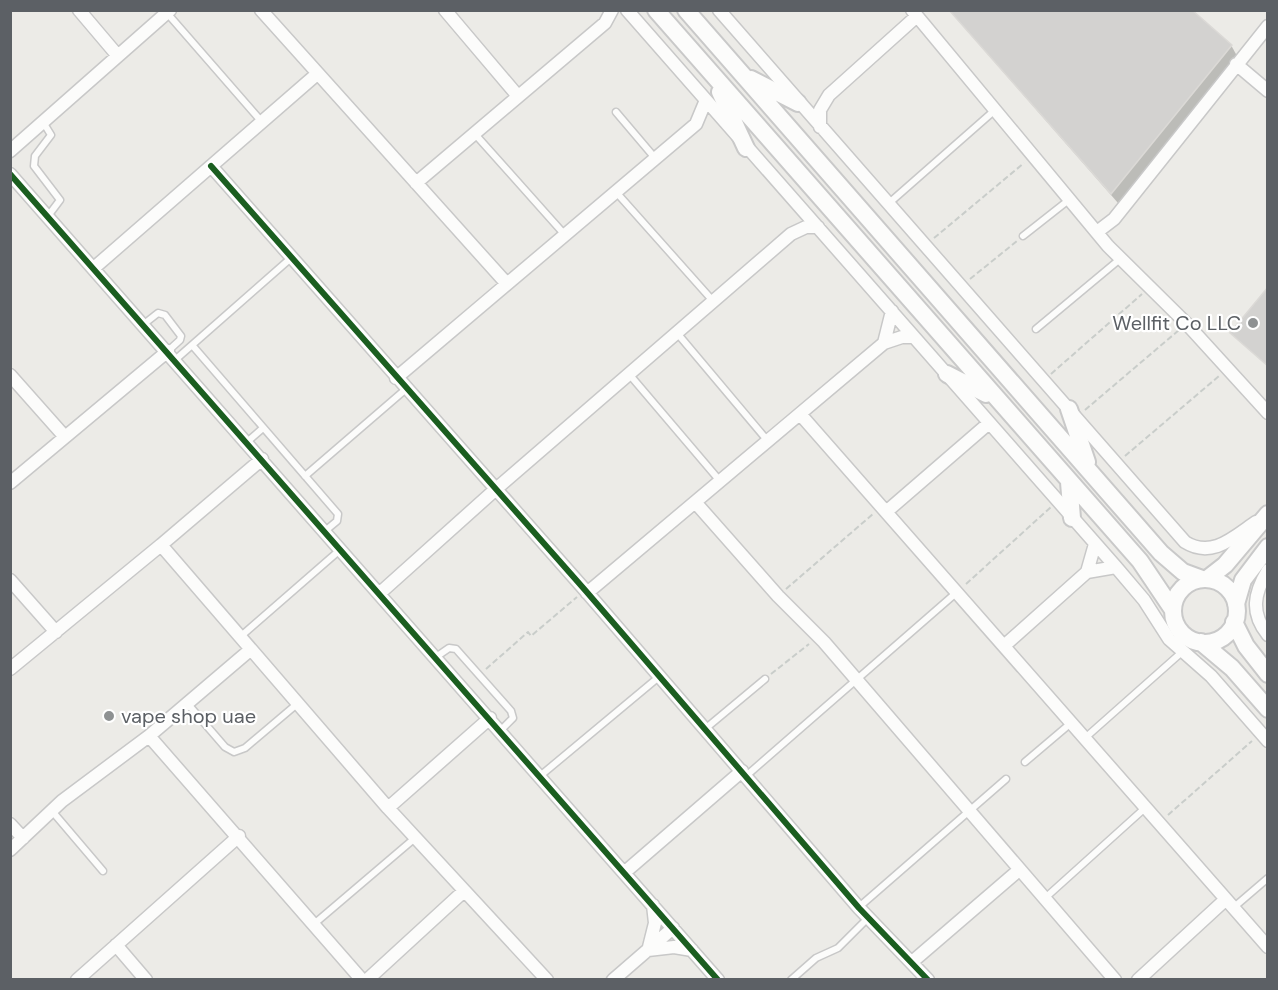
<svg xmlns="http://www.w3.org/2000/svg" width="1278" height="990" font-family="'DM Sans',sans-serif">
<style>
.shadow{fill:#0003}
.building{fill:#d3d2d0;stroke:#dbd9d6;stroke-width:1.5}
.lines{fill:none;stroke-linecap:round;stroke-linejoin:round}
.service-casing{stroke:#c8c8c8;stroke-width:9}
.minor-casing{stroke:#c8c8c8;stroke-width:15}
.secondary-casing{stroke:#c9c9c9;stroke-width:20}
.path{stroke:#c9cdca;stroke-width:2;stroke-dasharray:6 3;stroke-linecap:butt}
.service{stroke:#fcfcfb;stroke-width:6}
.minor{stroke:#fcfcfb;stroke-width:12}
.secondary{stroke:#fcfcfb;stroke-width:16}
.cycleway-casing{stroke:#fff;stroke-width:10}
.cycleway{stroke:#1b5e20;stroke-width:6}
.poi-dot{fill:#8e9192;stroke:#fff;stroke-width:2}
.labels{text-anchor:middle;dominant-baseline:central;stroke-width:4.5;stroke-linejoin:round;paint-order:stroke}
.poi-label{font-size:20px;fill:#5c6065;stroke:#fff;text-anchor:end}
</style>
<rect width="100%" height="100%" fill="#ecebe7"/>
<path class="shadow" d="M949 10H1190L1231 45 1237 56 1118 203Z"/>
<path class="building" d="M949 10H1192L1232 45 1111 194Z
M1268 287V366L1230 333Z"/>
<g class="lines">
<g class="service-casing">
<path id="service" d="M167 13 262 122
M616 112 655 158
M43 122 51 135 35 156 34 166 60 200 48 216
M474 133 565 235
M616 192 713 301
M888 204 995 110
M1023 236 1070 199
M144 324 158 313 165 315 181 336 180 340 168 351
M1036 329 1120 259
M677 333 767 440
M192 345 338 514 337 521 325 531
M175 360 291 258
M629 374 720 481
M247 442 263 428
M305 476 406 389
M240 637 341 549
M436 657 449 648 456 649 511 711 513 718 501 730
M187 703 225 747 234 752 245 748 297 704
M705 729 765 679
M1085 738 1182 652
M1025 762 1071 723
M540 776 660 676
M746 776 956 593
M52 811 103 871
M1044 899 1145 808
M859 907 1006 779
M1233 908 1268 878
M314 924 415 838
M791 980 816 958 838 948 868 918"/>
</g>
<g class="minor-casing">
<path id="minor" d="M79 10 118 56
M261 10 507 284
M445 10 517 95
M627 10 1116 567 1144 600 1169 639 1211 676 1268 741
M719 10 1185 542C1212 559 1234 537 1256 522
M912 10 1108 246 1186 323 1268 413
M1236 64 1268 91
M820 127V110L829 95 917 16
M10 151 170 10
M211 166 585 590 859 908 928 980
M10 174 718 980
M416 183 605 23 612 10
M1097 232 1114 219 1268 26
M95 267 317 74
M884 343 892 311
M10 375 65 437
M396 378 696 124 706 100
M800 414 1268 947
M262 459 161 545 388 808 547 980
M10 483 168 351
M695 502 778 596 824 642 1115 980
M886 512 989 423
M1268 570C1254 593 1250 613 1268 635
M1087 572 1095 544
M10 580 56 632
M380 593 496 489 791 234 806 227H818
M587 593 884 343 902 337H914
M1005 645 1087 572 1116 567
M10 669 161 545
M149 736 362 980
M388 808 490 718
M10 824 23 838
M10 850 62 801 149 736 250 650
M625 872 742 771
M116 945 146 980
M649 947 655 923 653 905
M648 950 674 947 692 950
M912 962 1019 870
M77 980 239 836
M367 980 464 891
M613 980 673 928
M1138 980 1225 900"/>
</g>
<g class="secondary-casing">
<path id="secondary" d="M656 10 1140 561 1173 610
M686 10 1161 553 1183 572 1202 579
M751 79 798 103
M720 92 746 148
M947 374 986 394
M1069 409 1087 462
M1069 482 1072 518
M1207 579 1225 565 1268 514
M1173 611a32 32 0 1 1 64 0a32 32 0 1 1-64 0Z
M1236 604 1243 580 1268 547
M1234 622 1246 646 1268 674
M1201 642 1232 668 1268 709"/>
</g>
<path class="path" d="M934 238 1024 163
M970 279 1017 241
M1051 374 1142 294
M1085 410 1179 330
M1125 456 1219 376
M966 584 1051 507
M786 589 873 514
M486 669 528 632 531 636 577 597
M771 674 809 644
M1168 815 1252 741"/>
<use href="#service" class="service"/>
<use href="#minor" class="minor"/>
<use href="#secondary" class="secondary"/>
<g class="cycleway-casing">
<path id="cycleway" d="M211 166 585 590 859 908 928 980
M10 174 718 980"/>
</g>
<use href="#cycleway" class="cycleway"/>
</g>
<g class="poi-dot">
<circle cx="1253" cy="323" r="6"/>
<circle cx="109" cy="716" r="6"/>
</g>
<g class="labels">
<g class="poi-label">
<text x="1241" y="323">Wellfit Co LLC</text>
<text x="121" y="716" text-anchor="start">vape shop uae</text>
</g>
</g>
<rect width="1278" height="990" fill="none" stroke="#5c6065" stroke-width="24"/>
</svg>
